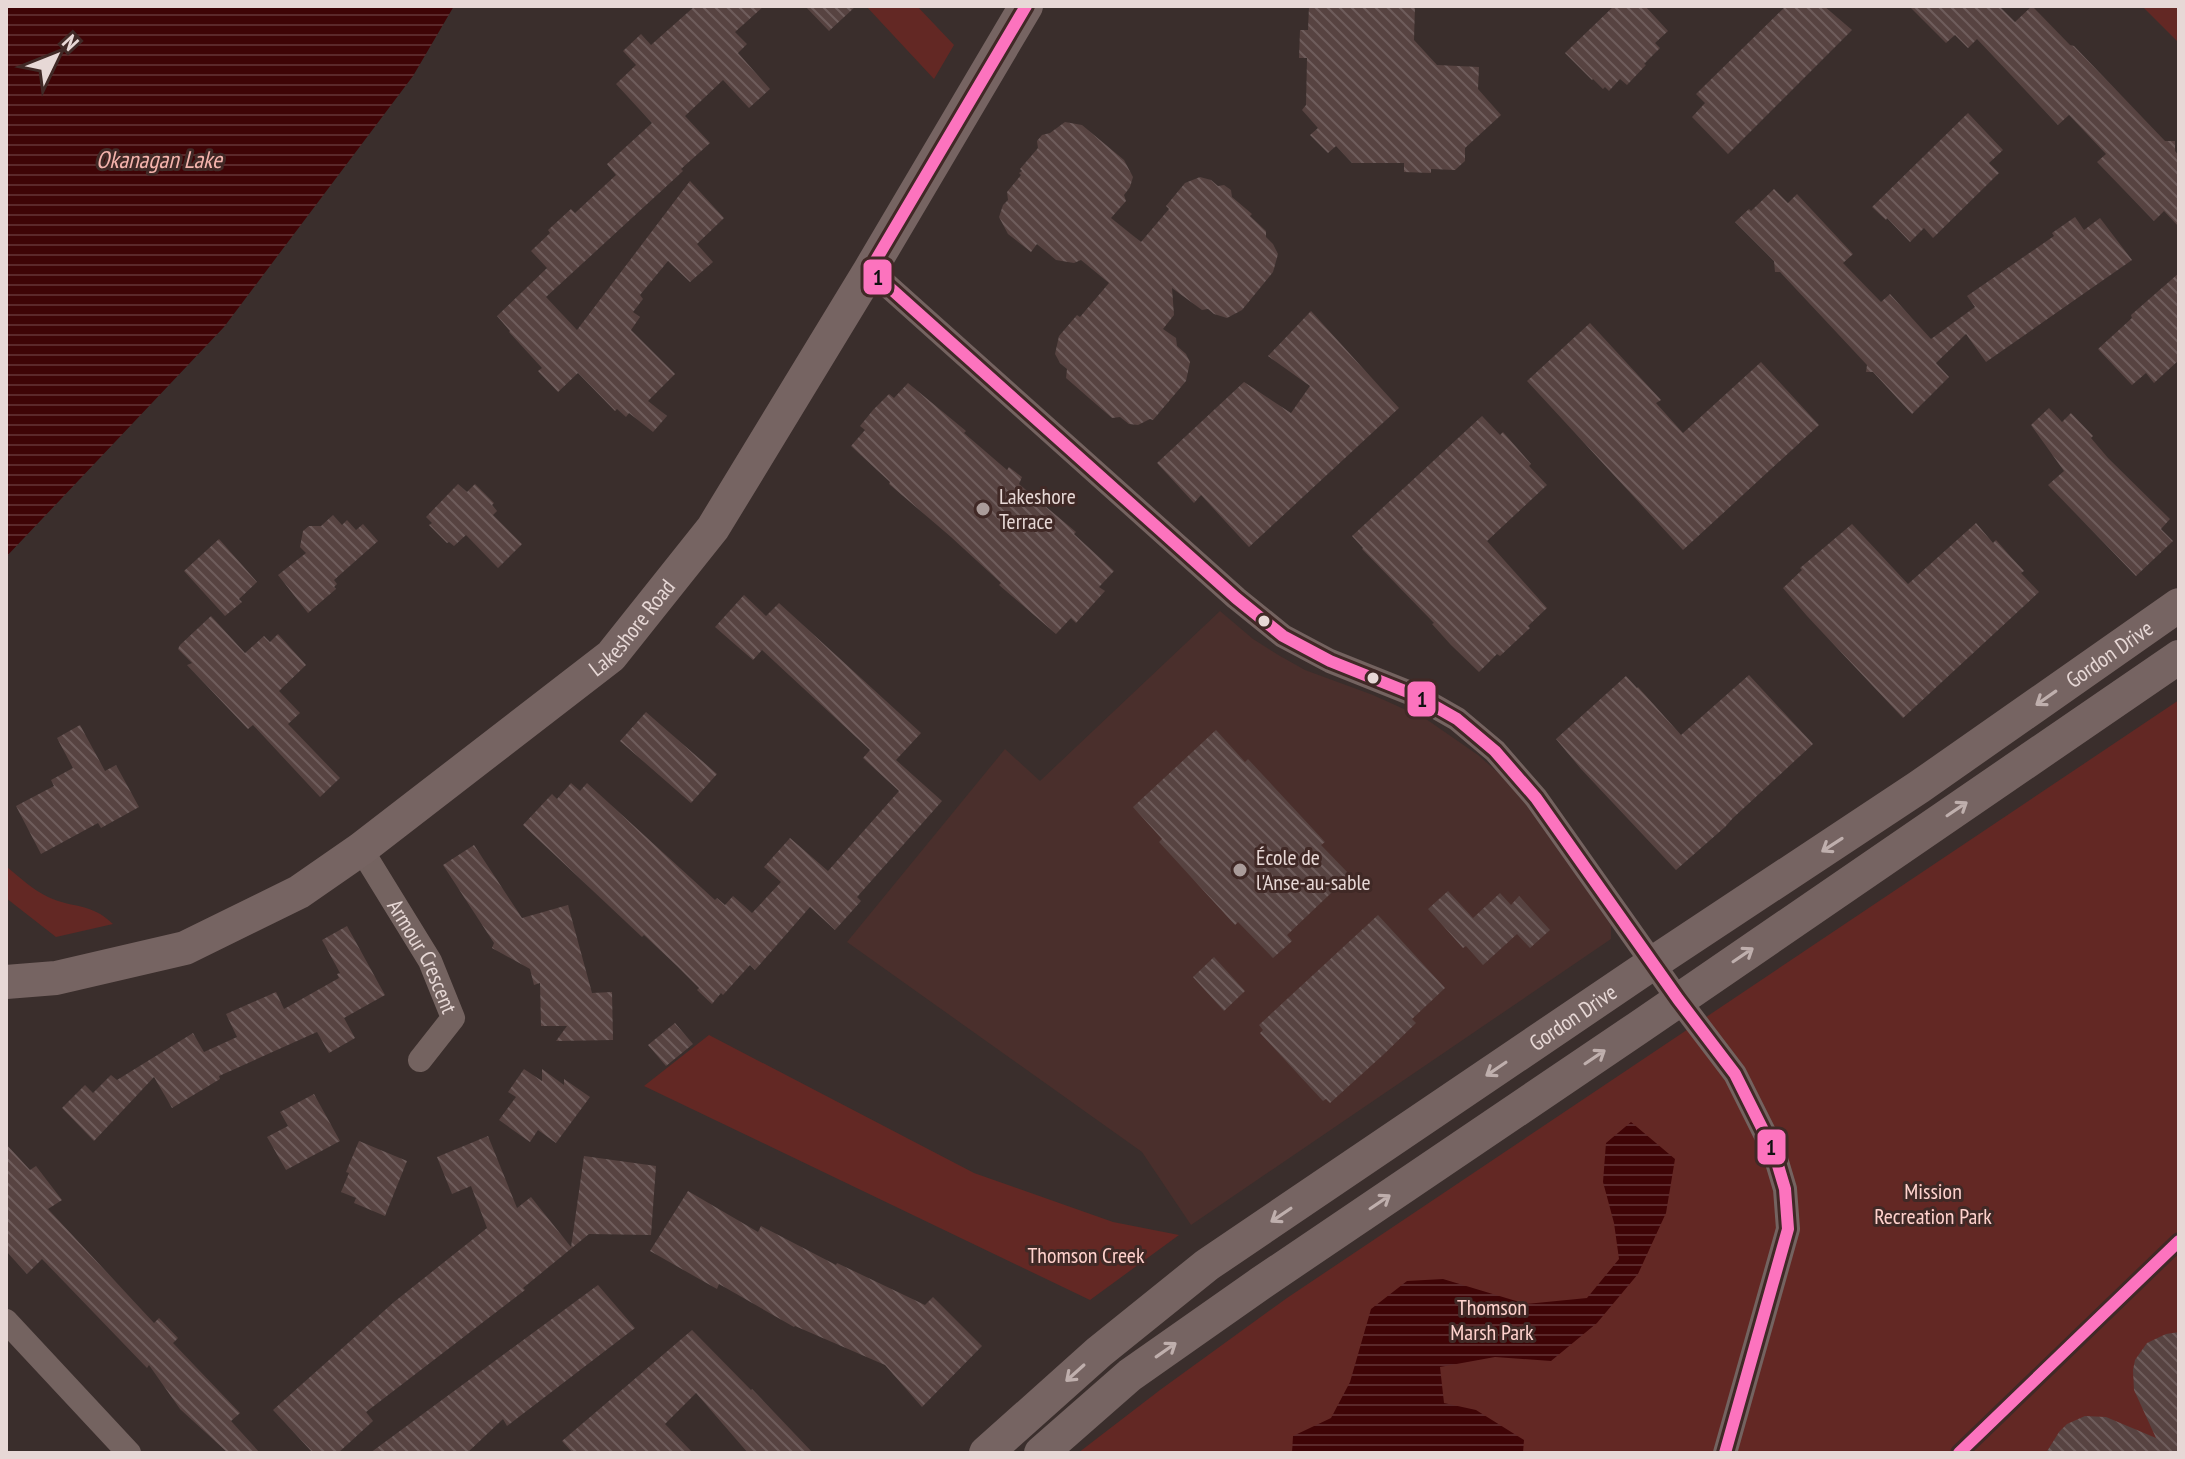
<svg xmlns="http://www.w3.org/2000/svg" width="2185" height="1459" font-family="'PT Sans Narrow',sans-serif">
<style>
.built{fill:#4a2f2c}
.park{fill:#632824}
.water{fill:url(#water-rules)}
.building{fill:url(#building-back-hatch)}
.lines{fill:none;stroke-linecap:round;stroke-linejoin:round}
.minor{stroke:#746360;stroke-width:24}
.secondary{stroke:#766462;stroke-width:34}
.bus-1-casing{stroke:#402926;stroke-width:18}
.bus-1{stroke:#fc73be;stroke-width:12}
.oneway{stroke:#bfafad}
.poi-dot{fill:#aa9c9a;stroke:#402926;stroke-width:3}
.bus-dot{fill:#e7d8d6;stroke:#402926;stroke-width:3}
.labels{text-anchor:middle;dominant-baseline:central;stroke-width:6;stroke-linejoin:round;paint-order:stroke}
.poi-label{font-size:22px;fill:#e7d8d6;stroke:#402926;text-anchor:start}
.street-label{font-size:22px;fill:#e7d8d6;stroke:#402926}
.park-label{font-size:22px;fill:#ffd2cd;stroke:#402926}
.water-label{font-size:24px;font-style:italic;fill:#f4b3ac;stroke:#402926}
.line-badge{stroke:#402926;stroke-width:3}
.pale-badge-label{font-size:22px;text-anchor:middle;font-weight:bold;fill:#111}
</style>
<defs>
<pattern id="water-rules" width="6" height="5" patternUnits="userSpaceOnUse" patternTransform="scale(2)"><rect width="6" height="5" fill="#3f0406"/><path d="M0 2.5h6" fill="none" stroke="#5b282a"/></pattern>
<pattern id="building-back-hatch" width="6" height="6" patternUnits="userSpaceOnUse" patternTransform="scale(2)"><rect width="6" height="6" fill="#574341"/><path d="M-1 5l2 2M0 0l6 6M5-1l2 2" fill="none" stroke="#6f5d5c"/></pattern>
</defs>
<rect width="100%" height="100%" fill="#3a2e2c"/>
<path class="built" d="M1220 611 1253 639 1280 656 1305 670 1373 695 1426 719 1478 755 1513 786 1537 814 1611 925V939L1191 1225 1142 1152 847 942 1005 749 1040 781Z"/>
<path class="park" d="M866 6H917L954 45 934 79Z
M2142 6H2179V43Z
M2179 700V1453H1078L1160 1390 1287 1298Z
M6 866C19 877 33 890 48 897 74 909 90 902 113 924L56 937 6 898Z
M709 1035 974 1173 1113 1222 1179 1235 1090 1300 644 1086Z"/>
<path class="water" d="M6 6H454L413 76 224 327 6 557Z
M1631 1122 1675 1159 1666 1213 1638 1274 1597 1323 1551 1361 1495 1357 1440 1367 1444 1403 1476 1410 1524 1440 1523 1453H1292L1293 1436 1331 1418 1350 1382 1371 1309 1407 1281 1443 1279 1526 1304 1587 1298 1619 1259 1614 1223 1603 1182 1606 1143Z"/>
<path class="building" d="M695 6H764L735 32 747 44 738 53 770 89 749 108 723 80 685 116 710 143 681 169 683 171 546 297 577 330 690 181 724 218 697 244 713 262 690 282 668 261 640 295 643 299 633 312 640 317 631 330 675 374 648 401 667 416 653 432 629 413 626 417 617 409 615 411 578 373 558 392 538 371 542 368 509 332 510 331 497 316 547 268 531 251 550 233 548 230 571 209 575 213 616 175 607 164 652 123 616 84 636 65 623 51 641 34 651 45Z
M805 6H856L829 31Z
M1309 6H1415L1414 40 1437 65 1479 67 1478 89 1501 115 1465 148V161L1455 170 1431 169V173L1404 172V163H1352L1336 146 1328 153 1310 135 1318 128 1302 110 1306 105 1307 58H1299L1300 30H1308Z
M1614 6H1645L1668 31 1655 43 1660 48 1644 64 1646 65 1627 85 1620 79 1609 91 1605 87 1603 89 1593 79 1592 80 1565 53Z
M1786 6H1824L1852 30 1728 154 1692 117 1705 103 1696 94Z
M1909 6H1999L2015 22 2032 6 2070 45 2074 46 2165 141H2175V151L2179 156V227L2164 211 2154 221 2097 162 2106 154 2069 115 2058 125 1977 39 1968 48 1955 35 1946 43Z
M1968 113 2003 150 1989 163 1999 173 1933 238 1924 228 1910 242 1887 218 1886 220 1872 207Z
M1065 122 1082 125 1124 160 1133 177 1130 187 1124 195 1126 201 1111 218 1141 242 1169 209 1166 206 1185 183 1200 177 1211 180 1218 186 1224 185 1231 190 1232 197 1252 214 1250 216 1266 231V237L1273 244 1278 254 1273 272 1242 310 1227 318 1214 314 1208 309 1202 310 1172 288 1174 315 1163 329 1176 338 1177 346 1186 354 1190 362 1186 381 1153 420 1150 419 1138 425 1129 424 1120 417 1112 418 1066 378 1067 369 1060 363 1055 354 1059 336 1077 315 1080 317 1109 283 1081 260 1074 263 1056 260 1037 244 1031 252 1008 234 999 217 1003 205 1008 200 1007 192 1021 175 1019 173 1022 171 1020 169 1038 148 1037 141 1042 135 1050 133Z
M1774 189 1788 203 1797 194 1853 254 1843 263 1881 302 1890 294 1931 339 1975 307 1967 296 2054 236 2052 233 2075 217 2084 230 2100 218 2132 260 1986 362 1966 334 1936 363 1949 377 1912 414 1873 372H1866L1867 365 1780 272H1775L1774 261 1735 222 1749 209 1751 211Z
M2179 273V360L2154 383 2146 373 2132 385 2098 349 2132 318 2131 315Z
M1311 311 1399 408 1249 547 1201 495 1194 503 1157 463 1244 382 1291 413 1310 386 1268 356Z
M1590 323 1661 400 1656 403 1683 433 1761 362 1819 425 1683 550 1527 381Z
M908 383 966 431 964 433 1007 470 1009 467 1022 477 1019 484 1076 532 1074 534 1114 571 1099 587 1105 591 1076 623 1071 618 1056 634 999 585 1001 583 951 537 889 484 890 482 851 446 865 430 860 426 873 410 889 394 894 398Z
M2049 408 2062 422 2071 413 2093 436 2091 438 2108 458 2170 519 2161 529 2173 541 2136 576 2048 485 2064 471 2031 425Z
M1482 416 1500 435 1503 432 1531 464 1529 466 1547 485 1487 541 1547 608 1528 626 1530 628 1516 641 1500 656 1497 654 1479 672 1451 645 1432 624 1434 623 1362 549 1363 548 1352 536Z
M458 484 467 492 475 484 494 503 492 505 497 511 493 515 522 544 498 568 466 535 454 546 449 542 447 543 429 525 432 523 426 517Z
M333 515 342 525 347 520 356 530 363 524 378 541 334 580 337 584 334 587 336 589 308 613 278 575 306 553 300 547 303 531 309 526H321Z
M1976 523 1993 543 1996 540 2010 556 2024 571 2021 573 2039 592 1903 718 1807 616 1783 588 1802 570 1800 568 1852 524 1908 584Z
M219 539 257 582 239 599 242 602 225 616 184 571Z
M744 595 766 616 779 603 921 733 896 760 942 801 857 897 861 901 835 930 810 907 755 970 750 965 723 995 721 993 712 1004 697 990 699 988 677 966 644 935 642 937 523 825 552 794 557 799 571 783 580 791 587 783 715 900 717 898 725 905 733 896 752 913 781 882 764 867 790 838 828 871 899 791 863 758 870 750 762 650 753 660 715 627Z
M211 616 245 653 264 636 270 642 278 634 306 665 279 691 300 713 288 724 340 778 320 797 253 725 248 729 187 665 192 663 178 649 180 645Z
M1749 675 1813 744 1733 818 1725 827 1676 870 1581 769 1556 739 1626 676 1637 688 1638 687 1681 735Z
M646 712 717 774 691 803 620 741Z
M80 725 105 771 116 765 139 807 101 828 98 823 41 854 16 806 54 786 51 780 73 768 57 738Z
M1216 730 1245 762 1248 759 1325 842 1321 845 1350 875 1287 935 1292 941 1273 958 1238 922 1235 925 1159 842 1162 839 1133 807Z
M474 845 522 918 568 905 592 993 612 992 613 1040 556 1041 567 1026H541L540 983 534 985 530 969 492 948 494 943 443 865Z
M1448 891 1473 918 1500 893 1511 905 1519 896 1550 930 1530 948 1517 934 1483 965 1466 946 1463 948 1428 909Z
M1378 915 1445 988 1412 1019 1416 1023 1383 1055 1330 1103 1326 1099 1323 1101 1260 1033 1263 1030 1259 1025Z
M347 926 385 995 344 1018 355 1038 329 1053 317 1032 219 1076 220 1079 172 1108 154 1077 94 1141 62 1108 85 1085 93 1093 111 1075 117 1080 193 1033 204 1052 237 1037 226 1014 276 992 284 1009 339 978 337 974 340 973 322 940Z
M1214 957 1245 991 1224 1011 1193 977Z
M675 1023 693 1044 666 1066 648 1045Z
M524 1069 542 1081V1069L564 1085V1079L590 1097 556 1143 538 1130 530 1142 499 1120 516 1097 508 1092Z
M314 1094 340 1141 286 1170 267 1137 288 1126 280 1112Z
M488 1136 517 1208 531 1197 571 1247 584 1156 656 1166 651 1235 589 1234 523 1288 525 1290 366 1412 373 1421 338 1453H313L273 1410 394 1302 487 1228 471 1186 452 1194 437 1157Z
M359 1141 407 1161 385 1216 354 1203 356 1198 341 1192 349 1173 346 1172Z
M6 1144 30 1170 36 1166 62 1200 48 1209 154 1323 159 1318 178 1338 173 1343 240 1413 231 1421 260 1453H228L180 1409 149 1365 147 1368 42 1259 27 1274 6 1251Z
M688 1191 758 1232 761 1226 836 1265 837 1263 925 1305 933 1297 982 1346 922 1407 885 1365 795 1326 794 1327 719 1284 717 1289 650 1251Z
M598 1285 635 1328 507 1426 503 1419 467 1453H370Z
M692 1330 751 1390 752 1389 813 1453H748L696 1393 665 1424 693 1453H573L562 1441Z
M2179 1332V1453H2046L2059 1432 2067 1424 2085 1416 2106 1417 2156 1438 2134 1390 2133 1370 2135 1360 2147 1343 2166 1334Z"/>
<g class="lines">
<g class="minor">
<path d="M870 270 1236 598 1283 636 1330 661 1415 695 1457 719 1495 751 1536 798 1678 999 1735 1074 1774 1152 1785 1189 1788 1229 1725 1453"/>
<path id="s1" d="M361 849 430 961 453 1018 420 1060"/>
<path d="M6 1321 129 1453"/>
</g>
<g class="secondary">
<path id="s2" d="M6 982 56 978 185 948 299 892 361 849 611 656 713 528 870 270 1026 6"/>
<path id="s3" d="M986 1453 1099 1352 1207 1265 1653 963 1919 787 2179 605"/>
<path d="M1041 1453 1130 1375 1261 1283 1638 1028 2179 657"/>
</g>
<g class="bus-1-casing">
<path id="bus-1" d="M1026 6 870 270 1236 598 1283 636 1330 661 1415 695 1457 719 1495 751 1536 798 1678 999 1735 1074 1774 1152 1785 1189 1788 1229 1725 1453
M1959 1453 2179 1241"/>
</g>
<use href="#bus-1" class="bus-1"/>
</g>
<defs><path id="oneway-shaft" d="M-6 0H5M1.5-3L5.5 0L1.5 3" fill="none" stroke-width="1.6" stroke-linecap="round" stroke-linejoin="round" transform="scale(2)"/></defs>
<g class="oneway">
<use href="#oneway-shaft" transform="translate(2046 698) rotate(145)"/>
<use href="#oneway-shaft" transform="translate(1957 809) rotate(-34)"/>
<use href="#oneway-shaft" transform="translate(1832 845) rotate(147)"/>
<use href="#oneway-shaft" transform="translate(1743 955) rotate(-34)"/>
<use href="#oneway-shaft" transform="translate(1595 1057) rotate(-34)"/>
<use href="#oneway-shaft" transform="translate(1496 1069) rotate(146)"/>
<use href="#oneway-shaft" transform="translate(1380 1202) rotate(-34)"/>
<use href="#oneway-shaft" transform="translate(1281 1215) rotate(146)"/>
<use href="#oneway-shaft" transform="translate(1166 1350) rotate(-35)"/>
<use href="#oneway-shaft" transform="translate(1075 1373) rotate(138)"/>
</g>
<g class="poi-dot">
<circle cx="983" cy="509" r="8"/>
<circle cx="1240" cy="870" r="8"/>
</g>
<g class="bus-dot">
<circle cx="1264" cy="621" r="7"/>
<circle cx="1373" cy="678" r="7"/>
</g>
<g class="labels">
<g class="poi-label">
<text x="999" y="496">Lakeshore<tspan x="999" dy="25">Terrace</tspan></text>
<text x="1256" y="857">École de<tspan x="1256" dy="25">l'Anse-au-sable</tspan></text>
</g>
<g class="street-label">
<text stroke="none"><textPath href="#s2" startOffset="736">Lakeshore Road</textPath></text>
<text stroke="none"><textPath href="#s3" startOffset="1380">Gordon Drive</textPath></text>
<text stroke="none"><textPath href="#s1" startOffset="124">Armour Crescent</textPath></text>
<text stroke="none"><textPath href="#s3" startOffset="732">Gordon Drive</textPath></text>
</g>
<g class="park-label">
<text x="1933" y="1191">Mission<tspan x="1933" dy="25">Recreation Park</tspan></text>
<text x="1086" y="1255">Thomson Creek</text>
<text x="1492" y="1307">Thomson<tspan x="1492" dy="25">Marsh Park</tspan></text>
</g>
<g class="water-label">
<text x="159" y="159">Okanagan Lake</text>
</g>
</g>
<g class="line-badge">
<rect x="862" y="258" width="31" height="38" rx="8" fill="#fc73be"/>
<rect x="1406" y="680" width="31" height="38" rx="8" fill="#fc73be"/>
<rect x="1756" y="1128" width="31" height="38" rx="8" fill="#fc73be"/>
</g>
<g class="pale-badge-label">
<text x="878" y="285">1</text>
<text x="1422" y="707">1</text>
<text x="1771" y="1155">1</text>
</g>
<rect width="2185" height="1459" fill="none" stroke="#e7d8d6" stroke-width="16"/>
<g transform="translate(56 56) rotate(47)" stroke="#402926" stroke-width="6" paint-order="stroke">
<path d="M0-6L14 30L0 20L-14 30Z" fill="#e7d8d6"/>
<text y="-12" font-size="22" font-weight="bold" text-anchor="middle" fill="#e7d8d6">N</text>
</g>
</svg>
